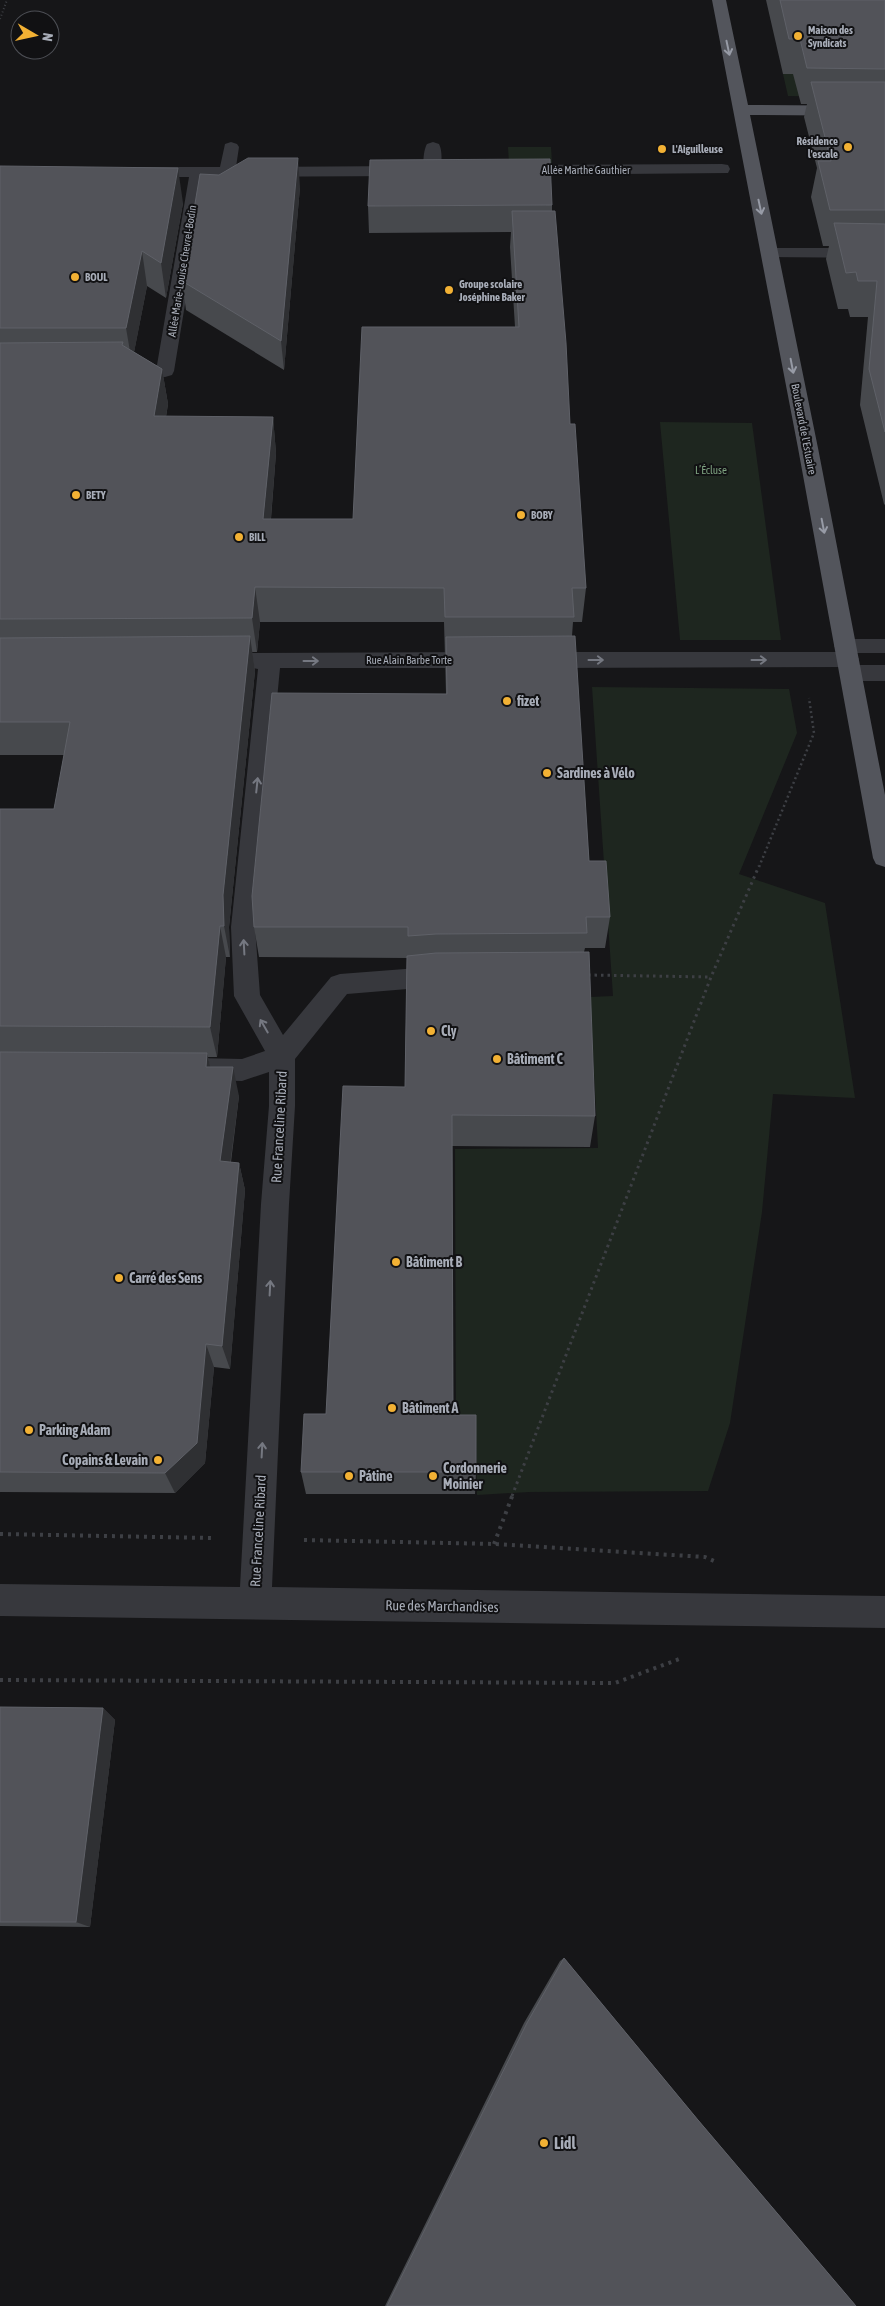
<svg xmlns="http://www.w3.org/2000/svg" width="885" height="2306" font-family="'Asap Condensed',sans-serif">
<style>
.green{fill:#1e261f}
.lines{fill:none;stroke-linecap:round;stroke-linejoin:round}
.path-far3{stroke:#3d3f44;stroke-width:2;stroke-dasharray:1 2.5;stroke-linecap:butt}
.path-far2{stroke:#3d3f44;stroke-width:2.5;stroke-dasharray:2 3;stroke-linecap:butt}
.path-far1{stroke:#3d3f44;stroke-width:3;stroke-dasharray:2.5 4;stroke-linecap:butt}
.path{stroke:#3d3f44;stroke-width:4;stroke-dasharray:3 5;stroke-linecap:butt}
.minor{fill:#37383d;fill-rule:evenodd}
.major{fill:#53555c;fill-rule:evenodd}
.wall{fill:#47494d}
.shaded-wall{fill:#2f3033}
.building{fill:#525359;stroke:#5f6168}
.oneway{stroke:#979ba6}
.oneway2{stroke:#757881}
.poi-dot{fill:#f2b134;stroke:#111113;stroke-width:2}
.labels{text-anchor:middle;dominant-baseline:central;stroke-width:4;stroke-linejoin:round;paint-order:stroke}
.far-poi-label{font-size:11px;font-weight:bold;fill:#a8adb8;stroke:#111113;text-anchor:start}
.far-street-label{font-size:11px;fill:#a8adb8;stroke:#111113}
.far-park-label{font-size:11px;fill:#7fa381;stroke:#111113}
.poi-label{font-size:14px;font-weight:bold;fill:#a8adb8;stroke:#111113;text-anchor:start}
.street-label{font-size:14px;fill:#a8adb8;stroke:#111113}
.near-poi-label{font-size:16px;font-weight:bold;fill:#a8adb8;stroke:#111113;text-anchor:start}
</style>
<rect width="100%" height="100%" fill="#161618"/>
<path class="green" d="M783 74H840L847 97 788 96Z
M508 147H551L552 163H509Z
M660 422 752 423 781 640H680Z
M592 687 789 689 797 733 739 874 825 903 855 1098 773 1094 762 1212 730 1423 708 1491 529 1492 477 1495 476 1436H456L455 1149 598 1148 590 997 613 996Z"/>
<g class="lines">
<path class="path-far3" d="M0 19 7 0"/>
<path class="path-far2" d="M759 867 814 733 809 698"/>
<path class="path-far1" d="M588 975 711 977
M512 1496 711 977 759 866"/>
<path class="path" d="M0 1534 211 1538
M304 1540 494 1544 705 1557 714 1561
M494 1544 513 1494
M0 1680 615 1683 682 1658"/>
<path class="minor" d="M231 142 237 144 239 147 236 167 406 166 412 167 414 171 412 175 406 176 206 177 174 371 172 375 165 377 119 375 117 371 119 367 157 365 189 177H141L135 176 133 172 135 168 141 167H220L225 144Z
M433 142 439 144C443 151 442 168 438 175H426C422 168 423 151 427 144Z
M722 164 728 165 730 169 728 173 514 175 508 174 506 170 508 166 514 165Z
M770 248H885V258L764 257 761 253 764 249Z
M845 639H885V653H855L859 659 856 664 852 665H885V681H851L843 678 840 673 843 668 847 667 539 668 531 665 528 660 531 655 539 652H838L834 646 837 641Z
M483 652 491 655 494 660 491 665 483 668H280L255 927 260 995 283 1035 331 977 340 974 444 966 453 969 457 976 453 983 444 986 347 994 295 1059V1106L289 1204 272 1587 885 1596V1628L0 1616V1584L240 1587 261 1204 269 1106V1072L242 1081 196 1080 187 1077 183 1069 187 1061 196 1058 242 1059 265 1051 234 996 231 927 258 669 243 666 240 661 243 656 251 653Z"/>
<path class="major" d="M712 0H726L748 105 885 106V116L750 115 818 448 885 795V867L876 864 873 858 798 448Z"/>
</g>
<path class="wall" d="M766 0H885V505L884 504 860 405 868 317H850L848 309H838L826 259 829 246H823L811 197 817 168 804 117 807 104H801L793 74H783Z
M0 166 183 203 166 298 147 286 134 352 162 369 168 404 166 417H273L276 453 271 519H353L515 327 510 247 511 232 369 233 368 206 552 205V211L570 424 586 588 582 622H573L572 636 589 861 610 917 605 948H585L584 952 595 1116 590 1147 452 1146 453 1415 476 1472 475 1494H306L301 1472 326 1414 405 1087 407 958 259 957 254 927 446 694 444 622H260L257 652H252L255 671 229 927 230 957H226L217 1057H208L210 1067 239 1096 231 1162 239 1163 245 1190 230 1369 214 1367 205 1463 175 1493 0 1492V809H54L64 755H0Z
M300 187 284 370 186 310 182 281Z
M0 1707 103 1708 115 1720 90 1927 0 1926Z
M564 1958 698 2120 856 2306H385L524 2023 560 1961Z"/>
<path class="shaded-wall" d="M298 158 300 187 284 370 281 341Z
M178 168 183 203 166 298 161 263Z
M142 251 147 286 132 363 126 328Z
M162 369 168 404 160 452 154 416Z
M273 417 276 453 268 554 263 519Z
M255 587 260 622 257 652 252 618Z
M250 636 255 671 229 927 230 957 224 926 223 895Z
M220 926 226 957 217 1057 210 1027Z
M207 1053 214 1083 206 1067Z
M233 1067 239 1096 227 1188 220 1161Z
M239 1163 245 1190 230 1369 222 1346Z
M206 1344 214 1367 205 1463 175 1493 165 1473Z
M103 1708 115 1720 90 1927 76 1922Z"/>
<path class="building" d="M780 0H885V69L807 68 800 39H789Z
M811 82H885V210H830L818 161H831Z
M248 158H298L281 341 182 281 200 174 219 175Z
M550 159 552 205 368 206 370 160Z
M0 166 178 168 161 263 142 251 126 328H0Z
M512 211H555L566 343 570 424H575L586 588H572L574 617H445L444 588 255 587 252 618 0 619V343L123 342 122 345 162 369 154 416 273 417 263 519H353L362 327H519Z
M834 223 885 224V432L869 369 877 281H858L856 272 846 273Z
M250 636 223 895 224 926H220L210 1027 0 1026V809H54L70 722H0V638Z
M575 636 589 861H606L610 917H586L587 933 436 934 408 936V927H254L252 896 272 693 447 694 446 637Z
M589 952 595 1116 452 1115 453 1415H476V1472H301L304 1414H326L343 1086 405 1087 407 956 436 953Z
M0 1052 207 1053 206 1067H233L220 1161 239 1163 222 1346 206 1344 197 1443 165 1473 0 1472Z
M0 1707 103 1708 76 1922H0Z
M564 1958 698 2120 856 2306H387L527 2023Z"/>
<defs><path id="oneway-shaft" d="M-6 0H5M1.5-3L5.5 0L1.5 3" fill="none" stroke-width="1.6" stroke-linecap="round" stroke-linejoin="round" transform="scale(1.25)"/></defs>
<g class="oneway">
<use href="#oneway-shaft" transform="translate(728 48) rotate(78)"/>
<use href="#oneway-shaft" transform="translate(760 207) rotate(78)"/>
<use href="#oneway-shaft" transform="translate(792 366) rotate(79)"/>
<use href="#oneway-shaft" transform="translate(823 526) rotate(79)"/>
</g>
<g class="oneway2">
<use href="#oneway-shaft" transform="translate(596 660)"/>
<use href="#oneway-shaft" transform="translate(759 660)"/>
<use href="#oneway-shaft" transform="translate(311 661)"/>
<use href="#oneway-shaft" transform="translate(257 785) rotate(-84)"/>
<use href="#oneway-shaft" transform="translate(244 947) rotate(-93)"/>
<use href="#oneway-shaft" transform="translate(264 1026) rotate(-120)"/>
<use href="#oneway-shaft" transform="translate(270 1288) rotate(-87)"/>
<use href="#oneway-shaft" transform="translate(262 1450) rotate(-87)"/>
</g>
<g class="poi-dot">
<circle cx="798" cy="36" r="5"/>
<circle cx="848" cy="147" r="5"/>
<circle cx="662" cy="149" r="5"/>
<circle cx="75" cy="277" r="5"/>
<circle cx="449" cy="290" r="5"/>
<circle cx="76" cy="495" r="5"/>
<circle cx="521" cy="515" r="5"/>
<circle cx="239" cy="537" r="5"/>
<circle cx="507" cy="701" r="5"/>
<circle cx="547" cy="773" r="5"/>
<circle cx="431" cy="1031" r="5"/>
<circle cx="497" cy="1059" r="5"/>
<circle cx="396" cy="1262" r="5"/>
<circle cx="119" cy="1278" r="5"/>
<circle cx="392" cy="1408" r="5"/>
<circle cx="29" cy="1430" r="5"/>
<circle cx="158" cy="1460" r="5"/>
<circle cx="349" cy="1476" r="5"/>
<circle cx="433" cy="1476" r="5"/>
<circle cx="544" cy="2143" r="5"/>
</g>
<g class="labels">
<g class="far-poi-label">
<text x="808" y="30">Maison des<tspan x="808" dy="13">Syndicats</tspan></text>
<text x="838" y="141" text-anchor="end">Résidence<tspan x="838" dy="13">l'escale</tspan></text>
<text x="672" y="149">L'Aiguilleuse</text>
<text x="85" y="277">BOUL</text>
<text x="459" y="284">Groupe scolaire<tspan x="459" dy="13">Joséphine Baker</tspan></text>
<text x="86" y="495">BETY</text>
<text x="531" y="515">BOBY</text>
<text x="249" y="537">BILL</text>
</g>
<g class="far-street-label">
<text x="586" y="170">Allée Marthe Gauthier</text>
<text transform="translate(182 271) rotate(-81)">Allée Marie-Louise Chevrel-Bodin</text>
<text transform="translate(804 429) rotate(79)">Boulevard de l'Estuaire</text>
<text x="409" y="660">Rue Alain Barbe Torte</text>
</g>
<g class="far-park-label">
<text x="711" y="470">L’Écluse</text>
</g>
<g class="poi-label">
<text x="517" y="701">fizet</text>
<text x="557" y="773">Sardines à Vélo</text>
<text x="441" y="1031">Cly</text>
<text x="507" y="1059">Bâtiment C</text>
<text x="406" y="1262">Bâtiment B</text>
<text x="129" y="1278">Carré des Sens</text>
<text x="402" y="1408">Bâtiment A</text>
<text x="39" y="1430">Parking Adam</text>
<text x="148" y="1460" text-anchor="end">Copains &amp; Levain</text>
<text x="443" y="1468">Cordonnerie<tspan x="443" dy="16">Moinier</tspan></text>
<text x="359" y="1476">Pátine</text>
</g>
<g class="street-label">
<text transform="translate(279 1127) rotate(-87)">Rue Franceline Ribard</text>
<text transform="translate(258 1531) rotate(-87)">Rue Franceline Ribard</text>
<text transform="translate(442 1606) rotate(1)">Rue des Marchandises</text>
</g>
<g class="near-poi-label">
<text x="554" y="2143">Lidl</text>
</g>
</g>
<g transform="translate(35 35) rotate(99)"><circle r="24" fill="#111113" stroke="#4d4f55"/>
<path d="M0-4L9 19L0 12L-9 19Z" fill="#f2b134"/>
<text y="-8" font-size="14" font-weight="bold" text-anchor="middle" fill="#a8adb8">N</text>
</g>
</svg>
